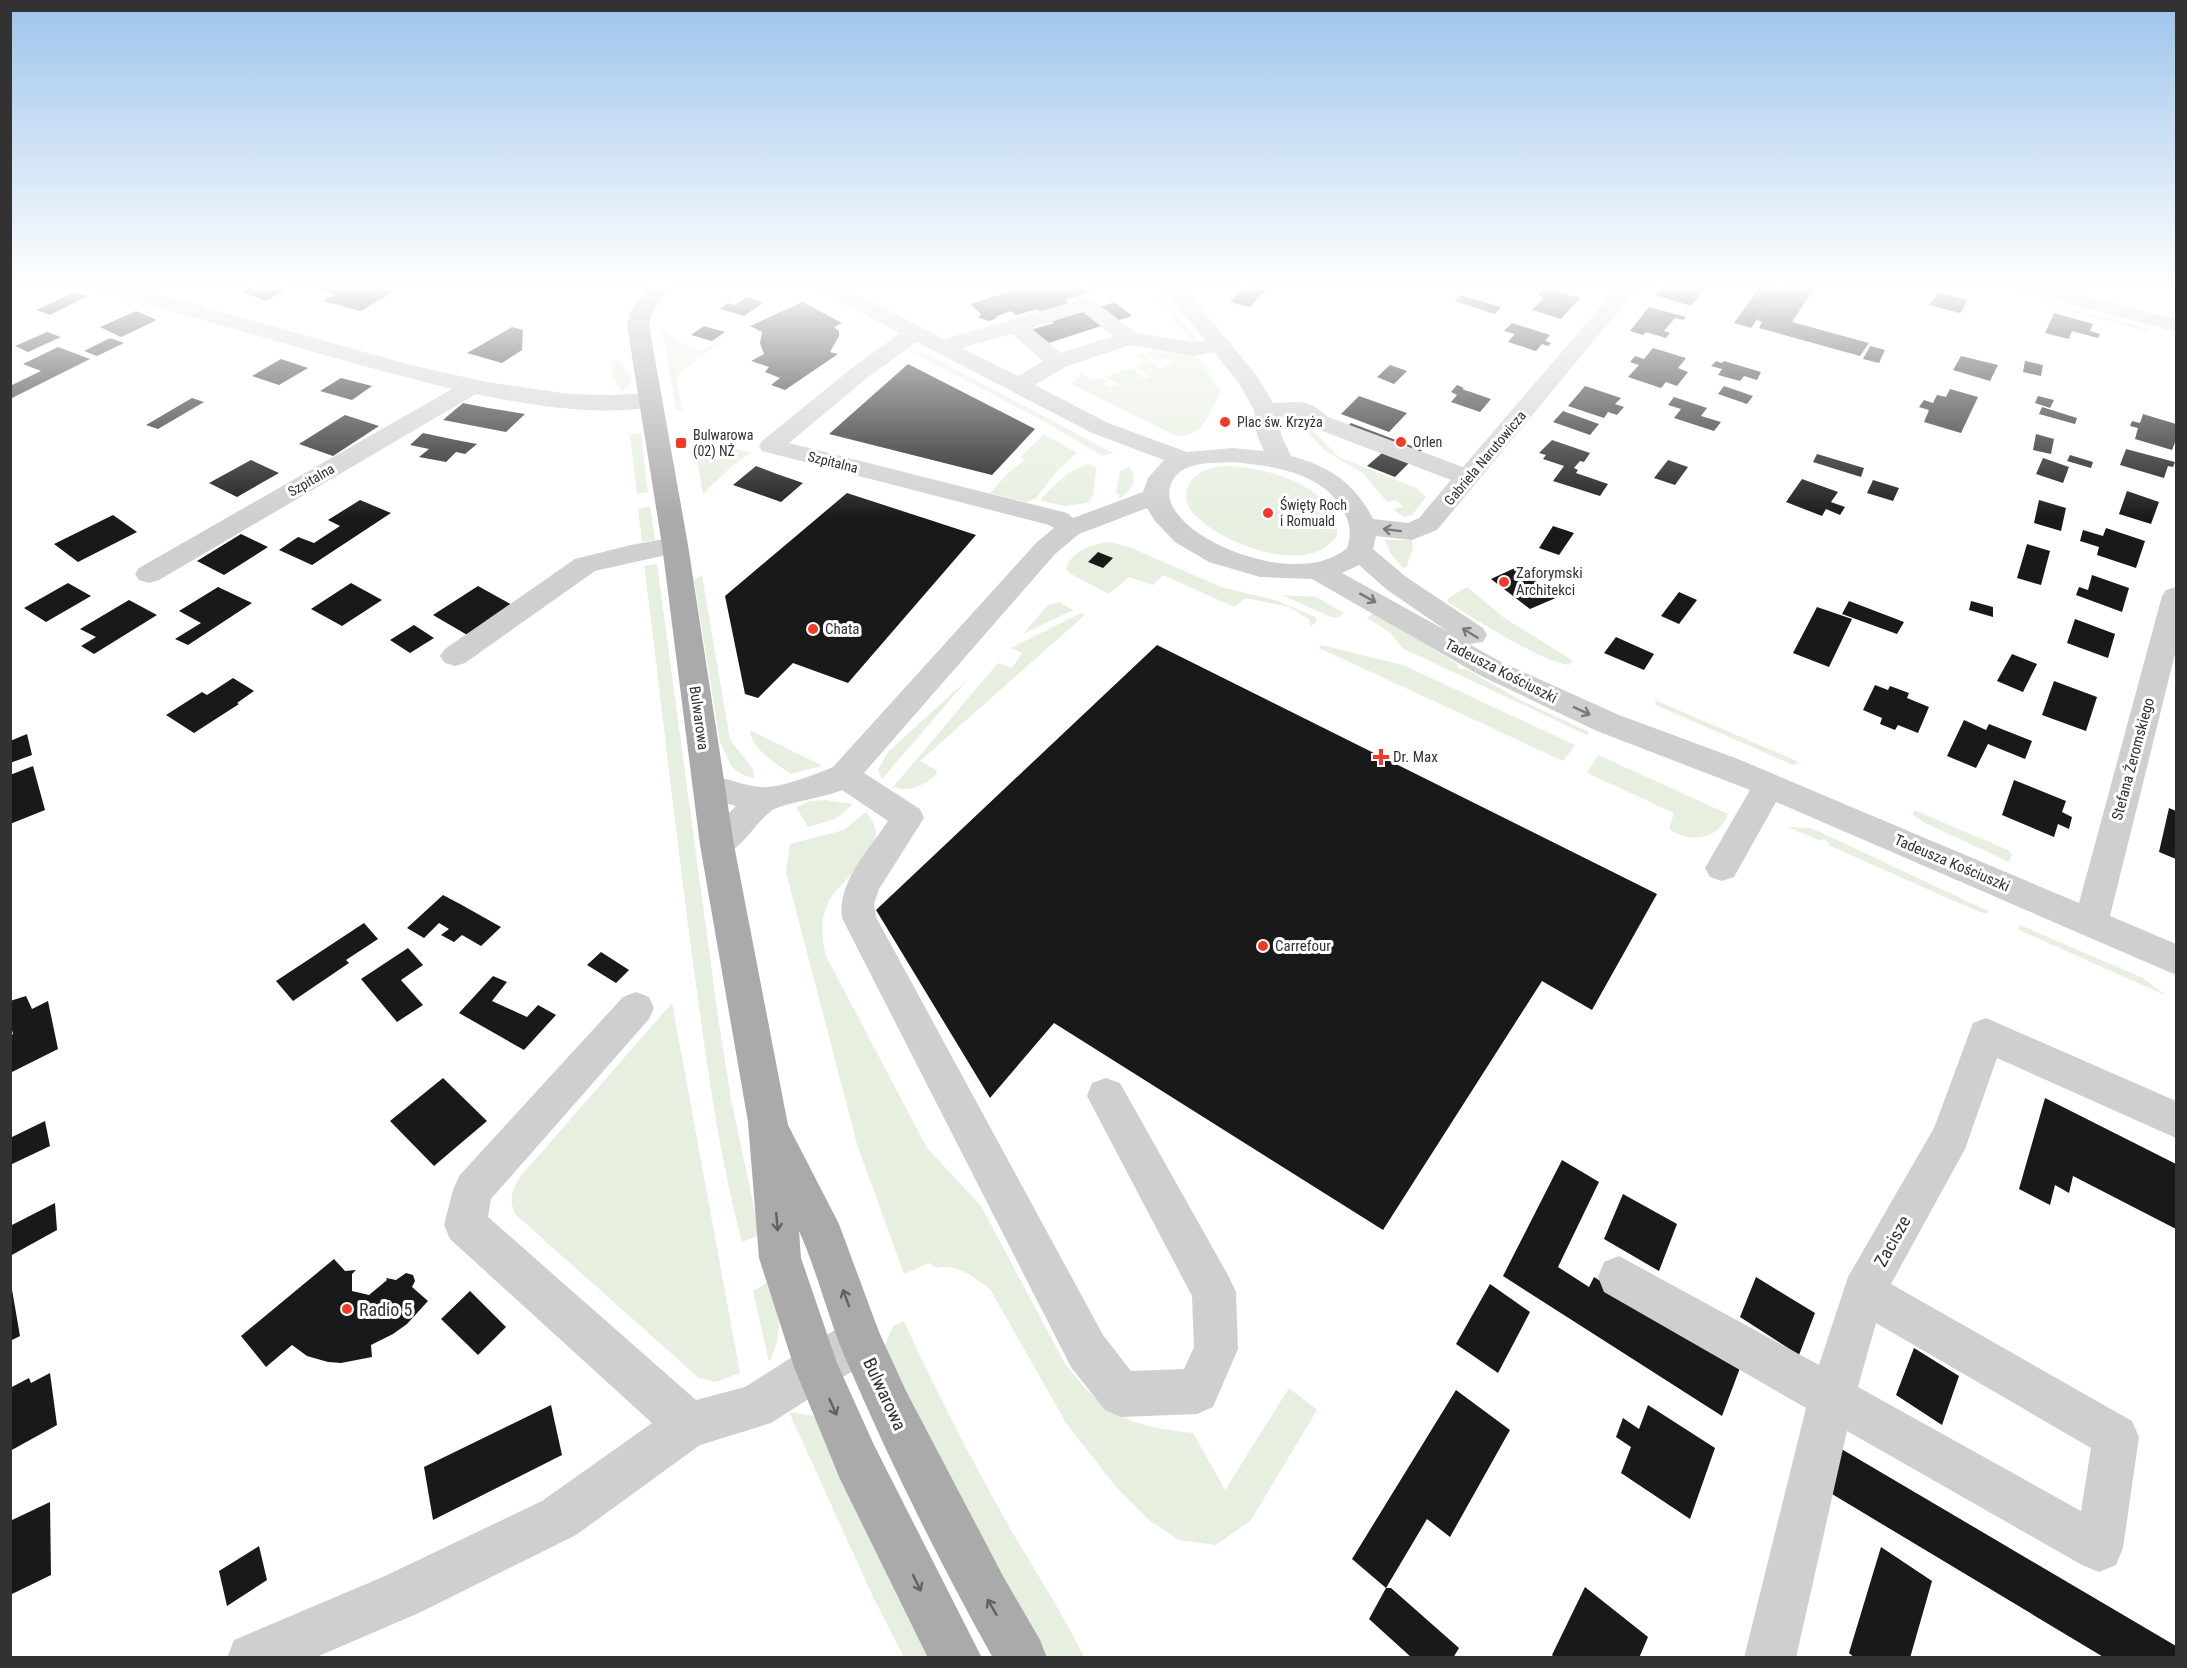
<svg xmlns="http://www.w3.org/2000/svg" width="2187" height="1668" font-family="'Roboto Condensed',sans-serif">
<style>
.green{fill:#e6efe0}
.building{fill:#191919}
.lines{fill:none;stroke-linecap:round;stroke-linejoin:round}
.minor{fill:#cfcfcf;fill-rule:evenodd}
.major{fill:#aaa;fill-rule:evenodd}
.oneway{stroke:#797979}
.oneway2{stroke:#626262}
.poi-dot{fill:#f43929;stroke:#fff;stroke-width:2}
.labels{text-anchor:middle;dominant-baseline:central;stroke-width:6;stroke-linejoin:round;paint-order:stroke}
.far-poi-label{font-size:14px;fill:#323232;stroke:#fff;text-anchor:start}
.far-street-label{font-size:14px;fill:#323232;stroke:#fff}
.poi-label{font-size:15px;fill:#323232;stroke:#fff;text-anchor:start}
.street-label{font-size:15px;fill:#323232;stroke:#fff}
.near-street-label{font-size:18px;fill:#323232;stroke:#fff}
.near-poi-label{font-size:18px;fill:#323232;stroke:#fff;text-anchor:start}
</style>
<rect width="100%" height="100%" fill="#fff"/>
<path class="green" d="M1146 285H1152L1199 342 1192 343Z
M2048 301 2148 328 2147 332 2046 305Z
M662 328 679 341 700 351 729 336 676 376 682 411 676 409Z
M909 351 923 352 1113 453 1103 456 1045 422Z
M1172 351 1198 357 1221 392C1210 411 1203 438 1177 436L1071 384 1082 373 1092 381 1102 378 1107 382 1104 384 1109 388 1119 384 1105 377 1133 368 1145 379 1151 377 1136 367 1147 362 1137 355 1142 353 1160 369 1174 363 1166 358 1156 361 1146 352Z
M618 359 632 378 631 384 622 391 612 375 611 363Z
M1297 421 1307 425 1339 457 1416 488 1426 497 1412 515 1404 517 1393 509 1403 507 1396 500 1387 502 1364 474 1324 450Z
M641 433 648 492 637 494 630 435Z
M1044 434 1077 453 1058 470 1036 498 1026 502 990 493 1007 474 1025 459 1020 457Z
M699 439 751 453 734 464 703 494 694 444Z
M1087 464 1095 467 1096 470 1093 494 1088 503 1065 506 1042 501 1041 498 1068 473Z
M1129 466C1139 480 1132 490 1119 499V494H1116L1120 471Z
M1230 466C1269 468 1338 487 1337 536 1331 543 1326 549 1316 552 1280 565 1217 540 1193 513 1177 494 1191 473 1212 468 1217 466 1224 467 1230 466Z
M647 507H650L655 540 642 542 638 509Z
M1385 540H1412L1413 548 1407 566 1403 568 1391 554Z
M1109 542 1129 547 1221 587 1275 600 1315 617 1317 621 1311 626 1309 619 1289 607 1245 598 1234 607 1163 575 1153 585 1129 577 1109 594 1069 573 1066 568C1072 551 1092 544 1109 542Z
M657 564 718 1017 731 1099 760 1235 742 1242C719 1155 707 1066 695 977 676 840 662 703 644 566Z
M702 575 730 740 753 769 754 778 743 775 732 767 720 742 694 580Z
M1467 587 1503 617 1573 661 1569 665C1542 662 1473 618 1448 602V598Z
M1282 595 1316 597 1344 613 1338 617H1331Z
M1059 602 1073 610 1023 634 1047 606Z
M1081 613 1085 615 920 761 936 770 937 774C924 785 910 793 893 787L998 663 1012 668 1022 653 1011 648Z
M1374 613 1459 665 1457 667 1462 670 1464 668 1520 700 1589 732 1587 735 1402 648 1391 633 1367 618Z
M1321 645 1403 665 1575 745 1563 761 1319 648Z
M968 679 882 779 878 770 888 752Z
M1655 700 1799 762 1793 765 1656 705Z
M750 730 819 764 822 766 790 774C777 763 750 749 750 730Z
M1598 755 1728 814C1719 840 1690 844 1669 829L1674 813 1587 773Z
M825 800 853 804 835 819 808 827 796 807 811 801Z
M1914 810 2008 850 2012 854 2009 862 1923 822 1913 815Z
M866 812C899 851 841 873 827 905 820 921 822 939 826 956L927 1148 981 1206 1064 1362C1104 1416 1128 1426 1193 1433L1225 1490 1289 1388 1317 1410 1251 1520 1216 1545 1179 1540 1149 1520 1116 1487 1066 1423 990 1289C975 1278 956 1263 937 1268L929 1263 904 1274 857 1144 786 872 790 844 844 830Z
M1788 827 1810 828 1820 832 1988 911V913H1983L1954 901 1828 845 1829 842 1822 839 1821 841Z
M2020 925 2143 978 2167 996 2019 930Z
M672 1003 740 1373 715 1382 699 1378 516 1215C508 1201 512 1189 521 1176Z
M772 1280C778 1313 785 1332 769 1362L753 1291Z
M904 1321C936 1393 973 1462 1011 1530 1036 1572 1062 1613 1084 1657H1044L882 1353 893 1326Z
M789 1412 814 1416 824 1426 935 1657H904L874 1599Z"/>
<path class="building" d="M256 285H275L287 289 266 301 242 292Z
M327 285 347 288 352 285H367L393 292 361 311 323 301 335 294 318 290Z
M1030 285H1080L1090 292 1065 300 1081 313 1115 302 1132 316 1036 347 1020 333 1054 323 1037 309 1016 315 1011 311 997 316 995 319 989 321 978 317 981 314 970 304Z
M1246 285 1266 290 1250 307 1230 302Z
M1664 285H1707L1691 306 1655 295Z
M1755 285 1780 288 1782 285 1815 287 1792 322 1869 343 1860 356 1759 328 1762 322 1757 320 1764 309 1751 328 1734 323 1760 287Z
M1544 288 1580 298 1561 319 1532 310 1544 298 1537 295Z
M75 292 88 296 50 315 36 310Z
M1938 293 1952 296 1968 300 1960 313 1929 305Z
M1461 295 1501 307 1495 314 1454 301Z
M747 297 764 302 744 316 720 309 728 303 735 305Z
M803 302 842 323 834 327 839 331V336L830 352 838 354 785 390 771 385 780 378 765 372 769 367 751 361 764 354 760 343 762 332 750 326Z
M1649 307 1686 317 1683 320 1675 318 1664 331 1670 333 1666 338 1646 332 1643 335 1630 331Z
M136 311 157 320 121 337 100 327Z
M2054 313 2093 324 2090 331 2100 334 2098 338 2072 331 2069 339 2045 333Z
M1512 323 1550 335 1545 341 1551 343 1548 346 1542 344 1536 351 1508 342 1515 334 1504 331Z
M704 326 725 332 712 341 691 335Z
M512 327 523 330 522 350 502 363 467 353Z
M47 332 61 337 28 352 15 346Z
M110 338 124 343 97 356 84 351Z
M1870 346 1885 350 1879 363 1863 359Z
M58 347 90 359 10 399V386L41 371 23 364Z
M1653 348 1686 358 1678 368 1688 372 1677 386 1666 382 1661 388 1628 377 1639 365 1630 362 1635 356 1644 359Z
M1961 356 1998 365 1990 381 1953 370Z
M281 359 308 368 279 385 252 376Z
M1716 361 1722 363 1724 361 1761 372 1757 380 1744 376 1740 381 1718 375 1722 369 1711 366Z
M2025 361 2043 365 2041 376 2023 372Z
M908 364 1035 429 992 475 829 434Z
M1390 365 1407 371 1394 384 1377 377Z
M341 378 372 386 352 400 320 391Z
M1457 385 1464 388 1462 389 1491 399 1480 412 1451 402 1457 395 1451 392Z
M1585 386 1621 398 1615 404 1624 407 1617 415 1608 412 1604 418 1568 406Z
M1724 386 1753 396 1747 404 1718 394Z
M1950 389 1978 397 1961 433 1924 422 1929 410 1919 407 1924 400 1933 403 1937 395 1946 397Z
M1359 396 1407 413 1389 432 1341 414Z
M2038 396 2054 400 2050 408 2035 403Z
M1674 397 1707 408 1701 416 1721 422 1714 431 1674 418 1681 409 1668 405Z
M192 398 204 402 158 429 146 425Z
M463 403 488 408 525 414 506 432 443 420Z
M2042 407 2077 418 2075 424 2039 414Z
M1563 411 1599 424 1590 435 1553 422Z
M2143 414 2176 424V440L2172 450 2135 439 2138 428 2130 426 2132 421 2140 423Z
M345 415 379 426 333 456 299 444Z
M1351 423 1422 450 1395 477 1367 466 1382 453 1337 435Z
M423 433 456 440 477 444 465 454 456 452 446 462 419 457 429 449 410 445Z
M2036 434 2054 439 2051 454 2033 450Z
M1552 440 1590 453 1584 462 1580 461 1574 468 1578 470 1576 473 1608 484 1600 496 1553 481 1564 466 1543 459 1546 455 1539 453Z
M2126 449 2175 462 2173 467 2168 466 2164 478 2120 465Z
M1817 454 1864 468 1861 477 1813 462Z
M2070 455 2093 462 2091 468 2067 461Z
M2043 458 2069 467 2063 483 2036 474Z
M251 460 279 473 237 497 209 483Z
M1668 460 1688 467 1675 485 1654 478Z
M756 466 777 474 803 483 781 502 733 485Z
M1802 479 1838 492 1831 502 1845 507 1840 515 1826 509 1822 516 1786 502Z
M1873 480 1899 488 1893 501 1867 493Z
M2127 491 2159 502 2151 524 2119 514Z
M847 493 976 535 848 683 793 663 758 698 745 694 725 596Z
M360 500 391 513 312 565 279 550 298 537 314 543 340 526 328 520Z
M2039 500 2066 508 2061 531 2034 523Z
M113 515 137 532 78 562 54 544Z
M1553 526 1574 533 1559 555 1539 548Z
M2106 528 2145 541 2136 568 2097 555 2099 547 2080 541 2083 530 2103 536Z
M241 534 268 547 224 575 197 561Z
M2027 544 2050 551 2041 585 2017 578Z
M1098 552 1113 558 1103 568 1088 562Z
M1517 567 1558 597 1530 609 1491 579Z
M2092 575 2129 588 2122 612 2076 595 2079 587 2088 590Z
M68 583 91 596 46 622 24 608Z
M351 583 382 600 342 626 311 609Z
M478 586 514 606 469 636 433 615Z
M218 587 252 603 188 645 175 639 201 623 179 611Z
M1679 592 1697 600 1679 624 1661 616Z
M129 600 157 615 94 654 81 646 96 637 80 629Z
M1849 601 1904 622 1897 634 1842 614Z
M1971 601 1993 607V617L1969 610Z
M1817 607 1852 619 1829 667 1793 653Z
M2075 619 2115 634 2108 658 2067 643Z
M414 625 434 638 410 653 390 640Z
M1616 637 1654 654 1644 670 1604 653Z
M1157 645 1657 894 1592 1010 1542 981 1383 1230 1054 1023 990 1098 876 910Z
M2012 654 2037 664 2023 692 1997 681Z
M233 678 254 691 237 703 239 704 194 733 166 715 202 692 207 695Z
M2054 681 2097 697 2086 731 2042 715Z
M1875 685 1888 690 1890 686 1909 693 1907 698 1929 707 1918 733 1898 725 1895 730 1880 724 1882 718 1863 710Z
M1964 720 1986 730 1989 724 2032 741 2025 759 1988 744 1976 768 1947 756Z
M27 734 32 755 10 763V741Z
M33 766 45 810 10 824V775Z
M2014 780 2066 801 2062 812 2072 817 2069 829 2058 824 2054 837 2002 815Z
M2169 808 2176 811V859L2159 852Z
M443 895 460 904 501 927 481 946 462 935 454 942 441 935 449 929 439 923 424 938 407 928Z
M364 923 378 939 346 960 349 963 293 1001 276 981Z
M408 948 423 965 401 980 423 1005 397 1022 361 979Z
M601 952 629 970 616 983 587 965Z
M493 976 507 982 492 1001 527 1017 538 1005 556 1015 524 1050 459 1013Z
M26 996 32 1009 48 1001 58 1049 10 1073V1036L13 1034 10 1023V1001Z
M443 1078 487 1121 434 1166 390 1121Z
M2045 1098 2176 1164V1229L2073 1176 2069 1193 2055 1185 2050 1205 2019 1189Z
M45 1121 50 1146 10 1165V1138Z
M1562 1160 1599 1182 1558 1267 1589 1287 1594 1277 1740 1368 1722 1416 1503 1276Z
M1623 1194 1677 1224 1659 1271 1604 1239Z
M55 1203 57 1230 10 1256V1226Z
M334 1259 345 1271 356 1270 352 1274V1291L369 1295 387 1280 386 1278 396 1280 406 1273 413 1275 415 1281 412 1287 428 1301 407 1324 393 1334 371 1345 372 1357 341 1363 328 1362 307 1356 292 1345 266 1367 241 1336Z
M1756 1277 1815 1313 1799 1355 1740 1317Z
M10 1278 20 1336 10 1341Z
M1490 1284 1530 1312 1498 1373 1456 1344Z
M470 1291 506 1327 478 1355 441 1319Z
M1914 1348 1959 1376 1942 1425 1896 1395Z
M50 1373 57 1425 10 1451V1388L29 1378 31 1383Z
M1456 1390 1510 1430 1450 1537 1427 1519 1386 1588 1352 1559Z
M551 1405 562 1455 433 1520 424 1467Z
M1648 1405 1715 1448 1690 1519 1621 1473 1631 1447 1616 1437 1623 1418 1639 1429Z
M1838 1447 2176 1646V1658H2105L1827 1491Z
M50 1502 51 1575 10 1595V1521Z
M259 1546 267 1580 227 1606 219 1571Z
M1881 1547 1932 1581 1910 1658H1855L1849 1653Z
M1585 1587 1648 1637 1639 1658H1555L1552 1655Z
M1386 1588H1391L1459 1648 1453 1658H1412L1369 1619Z"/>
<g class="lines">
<path class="minor" d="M92 285H126L411 365 487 382 570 394 611 395 651 393 659 395 663 400 659 405C608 418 528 405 476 394L159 580 149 583 139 580 135 574 139 568 452 389 356 364 95 289Z
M813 285H839L944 339 1086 298 1093 300 1136 333 1194 342 1205 341 1161 285H1182L1257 376 1273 403C1301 402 1307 398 1328 417L1463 467 1619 285H1640L1437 530 1412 540 1376 536 1373 549 1406 577 1483 628 1487 635 1483 642 1469 644 1501 662 1619 715 1738 759 2079 903 2162 596 2166 590 2176 587V650L2110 916 2176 944V975L1776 802 1734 877 1722 881 1710 877 1705 868 1750 790 1597 731 1481 676 1312 579 1260 577 1209 562 1175 542 1155 521 1147 508 1079 534 1055 554 864 773 920 809 924 818 879 889 874 904 876 917 1103 1335 1131 1371 1184 1369 1194 1347 1192 1296 1087 1096 1092 1083 1106 1078 1120 1083 1229 1277 1236 1292 1238 1349 1213 1407 1197 1414 1121 1417 1105 1410 1071 1367 842 918C837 882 869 850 888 821L842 790C825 798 781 803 771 811 749 828 736 864 705 854L700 845 705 836 736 806 697 796 692 787 697 778C719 772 739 786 761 787 778 789 817 774 833 767L1037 542 1054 528 1049 525 762 451 759 446 762 441 852 368 900 333 816 289ZM1083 312 1113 336 1061 353 1031 328ZM1012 334 1043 361 1018 376 961 348ZM917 342 1092 433 1164 460 1148 478 1143 492 1073 518 1067 513 789 443 868 377ZM1130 345 1194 356 1214 352 1239 383 1254 410 1257 435 1264 451 1233 448 1187 452 1108 423 1035 385 1065 367ZM1300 416 1312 427 1451 480 1419 518 1408 523 1373 519C1356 484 1329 466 1291 456L1281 435 1279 417ZM1233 462C1272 466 1324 472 1344 512 1350 523 1352 535 1347 548 1308 582 1224 556 1189 526 1178 516 1166 503 1170 487 1173 476 1181 469 1192 466 1205 462 1220 463 1233 462ZM1359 565 1386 589 1447 631 1342 573Z
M2012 285H2047L2176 320V332L2015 289Z
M675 537 684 539 688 545 684 551 595 571 465 663 455 666 445 663 440 656 445 649 575 559 631 545Z
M636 992 649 997 654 1008 649 1019 491 1199 488 1217 696 1400 745 1387 844 1324 860 1318 876 1324 882 1340 876 1356 771 1423 700 1445 576 1535 421 1612 314 1658H227L234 1640 385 1576 542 1501 652 1423 450 1239 444 1225 453 1190 459 1176 623 997Z
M1986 1018 2176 1101V1138L1997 1058 1965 1149 1891 1284 2132 1421 2139 1437 2123 1548 2116 1565 2099 1572 2082 1565 1847 1431 1796 1658H1744L1806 1408 1604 1292 1598 1277 1604 1262 1619 1256 1819 1365 1848 1277 1934 1128 1973 1023ZM1876 1323 2091 1448 2081 1511 1858 1387Z"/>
<path class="major" d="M649 285H670L652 313 649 325 688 545 734 845 788 1125 839 1224 879 1332 906 1391 1003 1576 1040 1640 1047 1658H993C938 1560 888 1458 844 1355 827 1314 817 1271 799 1231L801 1258 837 1363 874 1445 982 1658H928L840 1479 794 1367 759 1258 748 1122 700 845 662 545 627 325 630 313Z"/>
</g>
<defs><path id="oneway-shaft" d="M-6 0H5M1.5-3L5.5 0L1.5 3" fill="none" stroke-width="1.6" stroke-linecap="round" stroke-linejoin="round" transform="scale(1.5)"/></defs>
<g class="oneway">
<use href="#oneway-shaft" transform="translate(1392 530) rotate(-173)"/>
<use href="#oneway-shaft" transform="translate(1368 598) rotate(29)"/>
<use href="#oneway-shaft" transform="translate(1470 633) rotate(-148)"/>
<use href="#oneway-shaft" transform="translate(1582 711) rotate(25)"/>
</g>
<g class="oneway2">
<use href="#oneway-shaft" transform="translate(777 1222) rotate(85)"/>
<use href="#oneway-shaft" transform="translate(846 1298) rotate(-110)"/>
<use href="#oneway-shaft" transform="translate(833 1407) rotate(66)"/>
<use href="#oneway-shaft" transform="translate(917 1583) rotate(64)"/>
<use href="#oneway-shaft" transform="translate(992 1607) rotate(-120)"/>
</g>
<linearGradient id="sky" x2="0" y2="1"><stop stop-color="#9cc4eb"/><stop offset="0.55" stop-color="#fff"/><stop offset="1" stop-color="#fff" stop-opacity="0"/></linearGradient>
<rect width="2187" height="519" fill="url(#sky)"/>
<g class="poi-dot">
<circle cx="1225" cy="422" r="6"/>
<circle cx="1401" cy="442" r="6"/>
<rect x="675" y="437" width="12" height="12" rx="3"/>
<circle cx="1268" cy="513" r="6"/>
<circle cx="1504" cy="582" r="6"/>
<circle cx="813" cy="629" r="6"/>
<path d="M1378 748h6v6h6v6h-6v6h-6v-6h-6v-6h6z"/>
<circle cx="1263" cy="946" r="6"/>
<circle cx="347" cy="1309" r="6"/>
</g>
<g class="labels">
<g class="far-poi-label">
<text x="1237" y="422">Plac św. Krzyża</text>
<text x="693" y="435">Bulwarowa<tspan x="693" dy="16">(02) NŻ</tspan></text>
<text x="1413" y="442">Orlen</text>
<text x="1280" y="505">Święty Roch<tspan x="1280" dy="16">i Romuald</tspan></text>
</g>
<g class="far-street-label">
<text transform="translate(1485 458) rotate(-50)">Gabriela Narutowicza</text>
<text transform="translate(833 462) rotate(14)">Szpitalna</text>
<text transform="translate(311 480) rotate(-30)">Szpitalna</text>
</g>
<g class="poi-label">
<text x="1516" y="573">Zaforymski<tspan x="1516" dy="17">Architekci</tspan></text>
<text x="825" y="629">Chata</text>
<text x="1393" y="757">Dr. Max</text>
<text x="1275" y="946">Carrefour</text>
</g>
<g class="street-label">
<text transform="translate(1501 671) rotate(27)">Tadeusza Kościuszki</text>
<text transform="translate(699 718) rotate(82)">Bulwarowa</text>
<text transform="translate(2133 759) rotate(-75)">Stefana Żeromskiego</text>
<text transform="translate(1952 863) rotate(23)">Tadeusza Kościuszki</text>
</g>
<g class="near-street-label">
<text transform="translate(1892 1241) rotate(-61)">Zacisze</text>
<text transform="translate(885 1394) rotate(65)">Bulwarowa</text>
</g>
<g class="near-poi-label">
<text x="359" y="1309">Radio 5</text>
</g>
</g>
<rect width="2187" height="1668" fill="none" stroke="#323232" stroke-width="24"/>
</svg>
